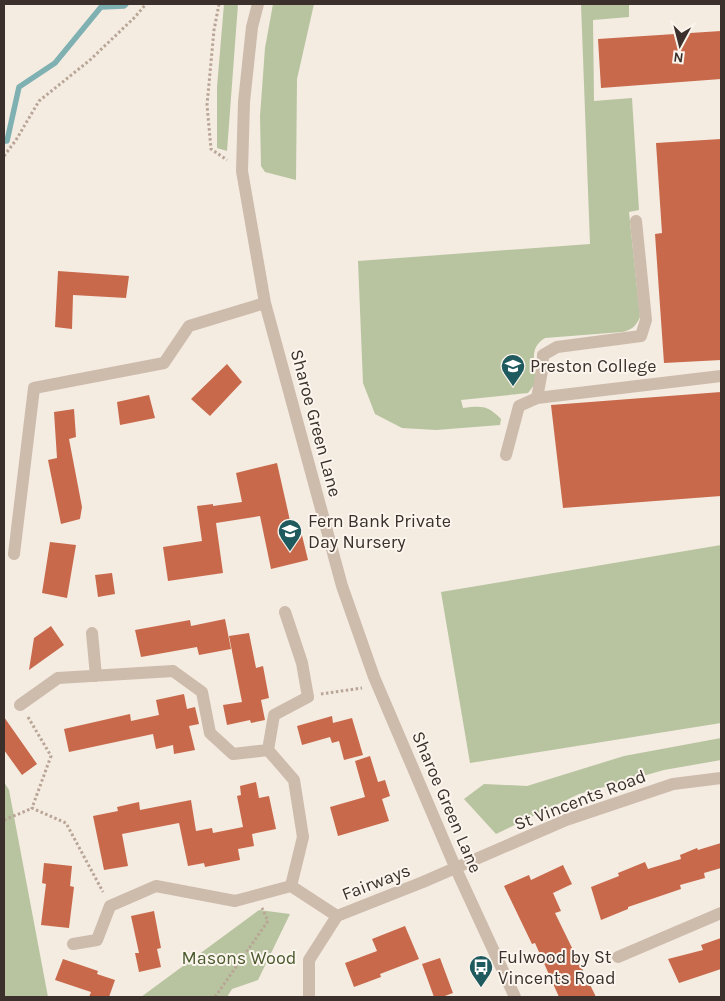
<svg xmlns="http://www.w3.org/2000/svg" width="725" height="1001" font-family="Karla,sans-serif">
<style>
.green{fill:#b8c4a0}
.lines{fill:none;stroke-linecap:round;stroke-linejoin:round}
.stream{stroke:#7fb0b2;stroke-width:5.5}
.building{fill:#c8694b}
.path{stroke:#b9a596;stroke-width:3;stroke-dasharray:2.5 2.5;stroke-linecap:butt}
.minor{stroke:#cdbbac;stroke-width:12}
.labels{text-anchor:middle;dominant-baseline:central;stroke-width:4;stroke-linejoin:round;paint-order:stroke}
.poi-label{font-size:18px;fill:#3b302b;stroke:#fbf5ee;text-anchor:start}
.street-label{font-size:18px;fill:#3b302b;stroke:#fbf5ee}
.park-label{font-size:18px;fill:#4a5a2e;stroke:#fbf5ee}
</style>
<rect width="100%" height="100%" fill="#f4ebe1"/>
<path class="green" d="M224 4H238L227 151 217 148V87Z
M273 4H314L297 79 296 180 265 172 261 166 260 116 265 48Z
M581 4H629V17L593 20 594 101 632 98 639 210 629 212 640 317C636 326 632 330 622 332L545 338C528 348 535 364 537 381L528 393 461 400 463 408C482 406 487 405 501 419L500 425 436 430 402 428 375 414 363 383 358 261 590 244Z
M721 545V723L470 763 441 592Z
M721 738V760L664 770 579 794 496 834 464 799 484 784 527 786 624 756Z
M4 782 9 790 48 997H4Z
M259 910 290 914 258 980 232 989 227 997H141Z"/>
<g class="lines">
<path class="stream" d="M4 141H7L19 87 55 63 101 7 124 6 126 4"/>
</g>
<path class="building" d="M721 31V79L601 88 598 39Z
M721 139V360L664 363 655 234 662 233 656 143Z
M58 271 129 276 126 298 73 295 72 329 55 327Z
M227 364 242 382 210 416 191 399Z
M721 392V496L563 508 551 405Z
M149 395 155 418 120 425 117 402Z
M74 409 76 437 69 439 82 507 80 519 61 524 48 460 57 458 54 412Z
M277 463 291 525 299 523 308 560 271 569 260 516 216 523 223 573 168 581 163 547 202 541 197 506 213 504V506L242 502 236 473Z
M50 542 76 545 67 598 42 593Z
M112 573 115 594 98 597 95 575Z
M225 619 231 649 199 655 197 647 141 657 135 630 190 620 191 626Z
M51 626 64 645 29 670 34 638Z
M249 633 256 668 263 666 269 698 261 700 265 720 251 723 250 720 227 725 223 705 242 702 229 636Z
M184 694 187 709 195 707 199 724 189 726 195 750 174 754 173 745 156 749 153 734 69 752 64 729 130 714 131 721 159 715 156 700Z
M332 716 333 723 352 718 363 755 344 760 339 741 332 743 330 737 302 745 297 726Z
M4 717 37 764 22 775 4 750Z
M370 756 378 782 385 780 390 796 382 799 389 821 338 836 330 807 365 797 355 761Z
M256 782 259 798 269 796 276 829 252 834 254 846 238 849 240 860 205 867 204 863 188 866 179 823 122 834 128 866 104 870 93 816 118 811 117 807 139 802 140 810 191 800 196 831 212 828 213 833 243 827 237 796 241 795 240 786Z
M721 843V868L704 873 705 878 680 885 681 889 628 907V909L601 920 591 887 619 876 618 873 645 862 648 869 681 859 680 855 697 848 698 850Z
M44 863 72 866 70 886 74 887 69 928 41 925 46 884 42 883Z
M563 865 572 884 553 893 561 911 555 913 596 997H559L535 943 532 944 504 886 529 875 531 880Z
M154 911 161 948 157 949 161 967 139 972 135 953H139L131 916Z
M405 926 419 959 380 974 381 977 354 987 345 963 377 951 372 939Z
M721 938V969L679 983 668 959 703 950 701 945Z
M440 958 453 993 442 997H434L422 964Z
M63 959 98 971 97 974 115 980 109 997H89L91 992 55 980Z"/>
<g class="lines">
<path class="path" d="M219 4 214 30 207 105 211 149 227 160
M4 156 16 140 39 101 90 60 135 17 146 4
M321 694 362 688
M28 717 51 756 32 808 66 823 103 892
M4 820 33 808
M215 997 268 921 262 908"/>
<path class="minor" d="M258 4 252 27 244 102 242 171 265 303 342 586 374 677 456 869 515 997
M537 398 542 371 543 355 557 347 641 336 646 320 636 221
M506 455 519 406 537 398 721 376
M14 554 34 388 164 363 189 326 265 303
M285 612 302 663 308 697 274 715 268 750 294 780 303 837 291 886
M92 633 96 676
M20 705 58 678 173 671 202 692 210 733 233 754 268 750
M73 944 97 940 110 906 156 886 235 901 291 886 337 916
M618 957 721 913
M309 997V960L337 916 423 882 566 820 673 784 721 778"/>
</g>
<defs>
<g id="university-pin" transform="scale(1.25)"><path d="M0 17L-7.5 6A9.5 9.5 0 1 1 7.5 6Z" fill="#1f5a5e" stroke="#fbf5ee"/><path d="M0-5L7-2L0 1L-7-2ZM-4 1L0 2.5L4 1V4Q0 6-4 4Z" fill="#fff"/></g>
<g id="school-pin" transform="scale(1.25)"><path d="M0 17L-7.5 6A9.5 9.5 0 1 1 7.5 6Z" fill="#1f5a5e" stroke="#fbf5ee"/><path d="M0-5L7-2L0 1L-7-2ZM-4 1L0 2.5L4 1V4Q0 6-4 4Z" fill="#fff"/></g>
<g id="bus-pin" transform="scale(1.25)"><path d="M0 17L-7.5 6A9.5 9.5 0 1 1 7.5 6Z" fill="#1f5a5e" stroke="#fbf5ee"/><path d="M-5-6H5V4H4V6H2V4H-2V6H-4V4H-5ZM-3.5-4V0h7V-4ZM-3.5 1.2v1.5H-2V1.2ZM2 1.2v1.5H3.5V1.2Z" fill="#fff"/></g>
</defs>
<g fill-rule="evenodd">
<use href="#university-pin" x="513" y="366"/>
<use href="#school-pin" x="290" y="531"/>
<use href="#bus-pin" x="481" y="967"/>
</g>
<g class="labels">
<g class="poi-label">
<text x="530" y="366">Preston College</text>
<text x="308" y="521">Fern Bank Private<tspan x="308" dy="21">Day Nursery</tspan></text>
<text x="498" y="957">Fulwood by St<tspan x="498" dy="21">Vincents Road</tspan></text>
</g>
<g class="street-label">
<text transform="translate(316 423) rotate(75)">Sharoe Green Lane</text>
<text transform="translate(580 800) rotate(-21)">St Vincents Road</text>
<text transform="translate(447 802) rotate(67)">Sharoe Green Lane</text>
<text transform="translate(376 882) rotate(-21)">Fairways</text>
</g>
<g class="park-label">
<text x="239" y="958">Masons Wood</text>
</g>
</g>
<rect width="725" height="1001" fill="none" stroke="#3b302b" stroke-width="10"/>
<g transform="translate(680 45) rotate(187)" stroke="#fbf5ee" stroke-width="4" paint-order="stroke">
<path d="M0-4L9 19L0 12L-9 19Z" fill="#3b302b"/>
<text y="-8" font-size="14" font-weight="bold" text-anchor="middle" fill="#3b302b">N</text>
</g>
</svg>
